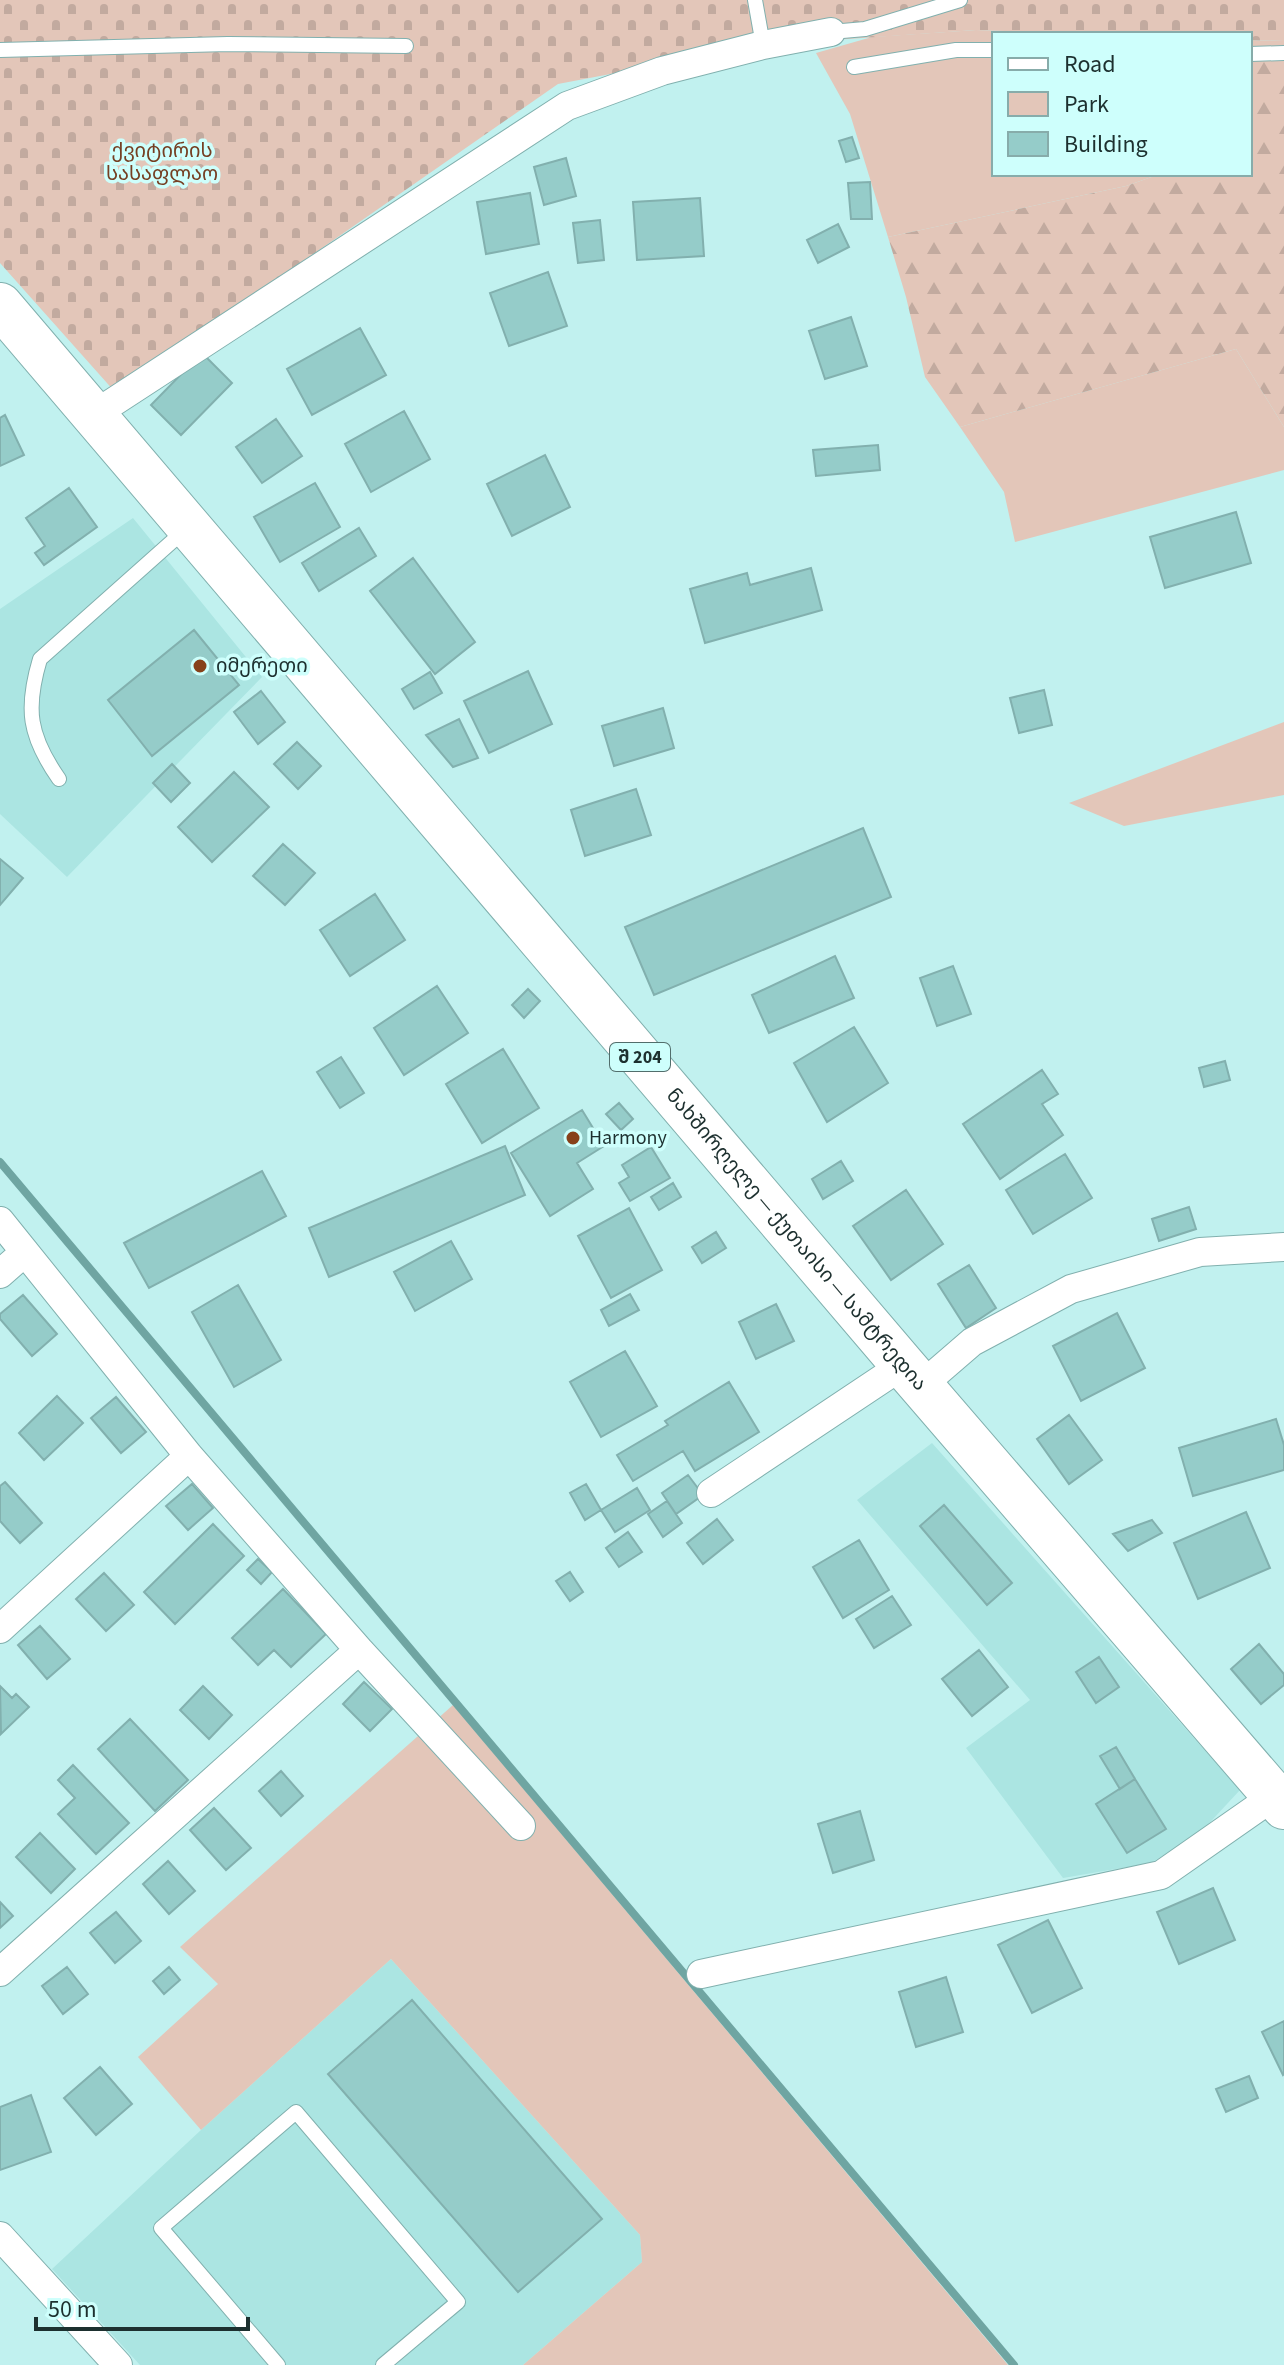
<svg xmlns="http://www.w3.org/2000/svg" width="1284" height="2365" font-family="'Source Sans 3','Noto Sans Georgian',sans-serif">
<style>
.built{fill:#abe5e2}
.green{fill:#e3c6b9}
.forest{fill:url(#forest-firs)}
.cemetery{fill:url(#cemetery-stones)}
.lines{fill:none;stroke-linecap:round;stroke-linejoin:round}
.stream{stroke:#6fa5a2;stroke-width:8}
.building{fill:#95ccc9;stroke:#82b0ae;stroke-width:2}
.service-casing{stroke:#81b0ae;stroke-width:16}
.minor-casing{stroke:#81b0ae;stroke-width:30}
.primary-casing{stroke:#81b0ae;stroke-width:46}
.service{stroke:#fff;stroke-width:14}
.minor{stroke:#fff;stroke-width:28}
.primary{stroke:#fff;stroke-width:44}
.poi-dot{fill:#87411a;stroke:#cefffc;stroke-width:3}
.labels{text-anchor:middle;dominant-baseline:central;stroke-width:7;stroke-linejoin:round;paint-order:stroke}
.shield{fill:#cefffc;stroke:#526e6c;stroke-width:2}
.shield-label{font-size:18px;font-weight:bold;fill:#1d302f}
.park-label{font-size:20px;fill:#753f22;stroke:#cefffc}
.poi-label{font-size:20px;fill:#1d302f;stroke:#cefffc;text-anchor:start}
.street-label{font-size:20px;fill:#1d302f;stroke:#cefffc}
</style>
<defs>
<pattern id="forest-firs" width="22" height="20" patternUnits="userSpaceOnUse" patternTransform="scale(2)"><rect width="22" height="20" fill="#e3c6b9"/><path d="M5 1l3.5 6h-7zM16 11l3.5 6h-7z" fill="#c2aa9f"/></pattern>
<pattern id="cemetery-stones" width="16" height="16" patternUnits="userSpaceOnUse" patternTransform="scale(2)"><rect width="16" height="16" fill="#e3c6b9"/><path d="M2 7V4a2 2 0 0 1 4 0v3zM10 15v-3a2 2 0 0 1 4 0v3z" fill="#c2aa9f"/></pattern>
</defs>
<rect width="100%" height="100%" fill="#c1f1ef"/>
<path class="built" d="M133 518 262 677 67 877 0 814V609Z
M932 1443 1240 1790 1201 1832 1151 1863 1063 1878 966 1748 1030 1700 857 1500Z
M391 1959 640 2235 642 2262 523 2365H140L52 2269 201 2130Z"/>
<path class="green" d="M976 30 1093 34H994V174H1160L1126 186 888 237 850 114 816 53 872 37Z
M1236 349 1284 427V470L1015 542 1004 492 960 427Z
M1284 722V795L1124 826 1069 803Z
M453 1705 1008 2365H523L642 2262 640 2235 391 1959 201 2130 138 2057 218 1984 180 1947Z"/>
<path class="forest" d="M1250 40 1284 41V427L1236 349 960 427 925 377 906 297 888 237 1126 186 1160 174H1250Z"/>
<path class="cemetery" d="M0 0H1284V41L1250 40V34H1093L976 30 763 45 558 84 115 392 0 263Z"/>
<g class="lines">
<path class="stream" d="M0 1162 1014 2365"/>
</g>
<path class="building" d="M852 137 859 158 846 162 839 141Z
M566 158 576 196 544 205 534 167Z
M870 182 872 219H851L848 183Z
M530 193 539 244 486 254 477 202Z
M700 198 704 256 637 260 633 202Z
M600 220 604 260 578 263 573 223Z
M838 224 849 247 818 263 807 240Z
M548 272 567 326 509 346 490 293Z
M851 317 867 366 825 379 809 331Z
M360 328 386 375 312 415 287 369Z
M202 353 232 383 181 435 151 405Z
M404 411 430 459 371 492 345 444Z
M5 415 24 455 0 466V418Z
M276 419 302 456 262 483 236 447Z
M878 445 880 470 816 476 813 450Z
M545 455 570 507 512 536 487 484Z
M315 483 340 527 280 562 254 517Z
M69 488 97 527 44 565 35 553 45 546 26 518Z
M1236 512 1251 563 1165 588 1150 537Z
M359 528 376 556 319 591 302 563Z
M413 558 475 642 435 674 370 591Z
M811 568 822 610 705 643 690 589 747 573 750 585Z
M194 630 239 685 152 756 108 700Z
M528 671 552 724 489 753 464 701Z
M430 672 442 693 414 709 402 689Z
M1044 690 1052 725 1019 733 1010 698Z
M261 691 285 722 258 744 234 712Z
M663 708 674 748 614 766 602 726Z
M459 719 478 758 453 767 426 735Z
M297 742 321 766 298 789 274 764Z
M172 764 190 783 171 802 153 783Z
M234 772 269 807 212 862 178 827Z
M636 789 651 835 585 856 571 810Z
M863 828 891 897 654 995 625 927Z
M283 844 315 873 285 905 253 876Z
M0 859 23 878 0 905Z
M375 894 405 940 350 976 320 930Z
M835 956 854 998 769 1033 752 995Z
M953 966 971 1014 937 1026 920 978Z
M437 986 468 1033 404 1075 374 1028Z
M528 989 540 1001 524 1018 512 1005Z
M854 1027 888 1083 827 1122 794 1063Z
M503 1049 539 1108 482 1143 446 1084Z
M341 1057 364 1093 340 1108 317 1072Z
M1225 1061 1230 1080 1204 1087 1199 1068Z
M1042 1070 1058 1094 1042 1104 1063 1135 1000 1179 963 1124Z
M619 1103 633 1119 621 1130 606 1114Z
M582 1110 604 1146 577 1163 593 1189 550 1216 511 1153Z
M505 1146 525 1195 329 1277 309 1228Z
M651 1147 670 1178 630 1201 619 1183 629 1177 622 1165Z
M1065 1154 1092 1198 1033 1234 1006 1190Z
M841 1161 853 1181 823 1199 812 1179Z
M262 1171 286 1216 149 1288 124 1243Z
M673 1183 681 1197 659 1210 651 1197Z
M906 1190 943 1244 891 1280 853 1226Z
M1189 1207 1196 1229 1159 1241 1152 1219Z
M629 1208 662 1270 611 1298 578 1236Z
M716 1232 726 1248 702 1263 692 1247Z
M451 1241 472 1279 415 1311 394 1272Z
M969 1265 996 1308 966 1328 938 1284Z
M238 1285 281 1360 234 1387 192 1312Z
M630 1294 639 1310 609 1326 601 1310Z
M23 1295 57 1334 32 1356 0 1319V1314Z
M776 1304 794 1341 756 1359 739 1322Z
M1117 1313 1145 1368 1081 1401 1053 1346Z
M625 1351 657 1406 601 1437 570 1382Z
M729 1382 759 1432 695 1471 683 1451 633 1481 617 1455 668 1425 665 1421Z
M57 1396 83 1423 44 1460 19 1433Z
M116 1397 146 1432 121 1453 91 1418Z
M1069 1415 1102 1460 1069 1484 1037 1439Z
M1276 1419 1284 1445V1470L1193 1496 1179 1448Z
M688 1475 703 1495 676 1514 662 1493Z
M5 1482 42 1523 20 1543 0 1521V1486Z
M192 1484 213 1508 188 1530 166 1506Z
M586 1484 601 1510 585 1520 570 1493Z
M637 1488 650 1510 615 1532 601 1510Z
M667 1501 682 1523 663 1537 648 1514Z
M944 1505 1012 1583 987 1605 920 1526Z
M1246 1512 1270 1568 1198 1599 1174 1543Z
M717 1519 733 1540 703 1564 687 1543Z
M1152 1520 1162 1533 1128 1551 1113 1534Z
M213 1524 244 1556 175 1624 144 1592Z
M628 1532 642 1552 619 1567 606 1548Z
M859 1540 889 1590 843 1618 813 1567Z
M258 1559 272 1572 261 1584 247 1570Z
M570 1572 583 1592 570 1601 556 1581Z
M104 1573 134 1605 106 1631 76 1599Z
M283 1589 326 1634 291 1667 274 1650 258 1665 232 1638Z
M892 1596 911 1625 874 1648 856 1619Z
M40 1626 70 1659 47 1679 18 1645Z
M1259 1644 1284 1674V1685L1261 1704 1231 1669Z
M979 1650 1008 1687 972 1716 942 1679Z
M1099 1657 1119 1687 1096 1703 1076 1672Z
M364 1682 392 1709 370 1731 343 1704Z
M0 1686 12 1698 16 1694 29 1707 1 1734Z
M203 1686 232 1715 209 1739 180 1710Z
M130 1719 188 1780 155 1811 98 1749Z
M1116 1747 1135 1779 1120 1789 1100 1756Z
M73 1765 129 1823 96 1854 58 1814 75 1798 58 1780Z
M281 1771 303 1796 281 1816 259 1791Z
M1135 1779 1166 1829 1127 1853 1096 1804Z
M214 1808 251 1848 226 1870 190 1830Z
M860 1811 874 1860 833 1873 818 1824Z
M40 1833 75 1869 51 1893 16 1857Z
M168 1861 195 1891 169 1914 143 1884Z
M1213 1888 1235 1940 1179 1964 1157 1912Z
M0 1902 13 1916 0 1928Z
M116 1912 141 1941 115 1963 90 1933Z
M1048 1920 1082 1988 1032 2013 998 1945Z
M67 1967 88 1994 63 2014 42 1986Z
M169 1967 180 1980 164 1994 153 1981Z
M946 1977 963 2032 916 2047 899 1992Z
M412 2000 602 2219 518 2292 328 2074Z
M1284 2021V2074L1283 2075 1262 2032Z
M100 2067 132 2104 96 2135 64 2098Z
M1249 2076 1258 2098 1226 2112 1216 2089Z
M31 2095 51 2152 0 2170V2107Z"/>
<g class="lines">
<g class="service-casing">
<path id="service" d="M755 0 763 45
M831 32 865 29 960 0
M0 50 228 44 406 46
M1250 54 1284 53
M854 67 956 50H994
M59 779C29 736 25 709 40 659L185 530
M278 2365 161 2228 296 2112 458 2302 383 2365"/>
</g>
<g class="minor-casing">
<path id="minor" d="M95 414 567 106 662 71 763 45 831 32
M0 1221 189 1456 359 1650 521 1826
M0 1274 25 1252
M921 1386 972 1342 1071 1289 1200 1252 1284 1247
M711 1493 903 1365
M0 1629 189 1456
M0 1972 359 1650
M701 1974 1161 1875 1274 1796
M0 2236 118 2365"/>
</g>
<g class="primary-casing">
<g id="primary">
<path id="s1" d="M0 305 903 1365 1284 1807"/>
</g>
</g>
<use href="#service" class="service"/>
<use href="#minor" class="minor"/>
<use href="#primary" class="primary"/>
</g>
<g class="poi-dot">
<circle cx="200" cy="666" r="8"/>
<circle cx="573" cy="1138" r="8"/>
</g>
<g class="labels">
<rect class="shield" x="610" y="1043" width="60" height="28" rx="6"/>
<g class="shield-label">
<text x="640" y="1057">შ 204</text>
</g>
<g class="park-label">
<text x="162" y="151">ქვიტირის<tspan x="162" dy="23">სასაფლაო</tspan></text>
</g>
<g class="poi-label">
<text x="216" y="666">იმერეთი</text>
<text x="589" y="1138">Harmony</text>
</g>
<g class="street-label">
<text stroke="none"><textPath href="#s1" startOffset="1228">ნახშირღელე — ქუთაისი — სამტრედია</textPath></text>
</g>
</g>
<rect x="992" y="32" width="260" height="144" fill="#cefffc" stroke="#87acaa" stroke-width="2"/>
<rect x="1008" y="58" width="40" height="12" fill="#ffffff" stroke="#87acaa" stroke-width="2"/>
<text x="1064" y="72" font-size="24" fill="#1d302f">Road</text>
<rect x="1008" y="92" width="40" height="24" fill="#e3c6b9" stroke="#87acaa" stroke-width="2"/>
<text x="1064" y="112" font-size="24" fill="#1d302f">Park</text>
<rect x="1008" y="132" width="40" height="24" fill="#95ccc9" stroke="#87acaa" stroke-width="2"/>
<text x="1064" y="152" font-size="24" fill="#1d302f">Building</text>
<path d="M36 2317v12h212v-12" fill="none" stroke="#1d302f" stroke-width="4"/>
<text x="48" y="2317" font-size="24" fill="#1d302f" stroke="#cefffc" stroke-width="6" paint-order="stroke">50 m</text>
</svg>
